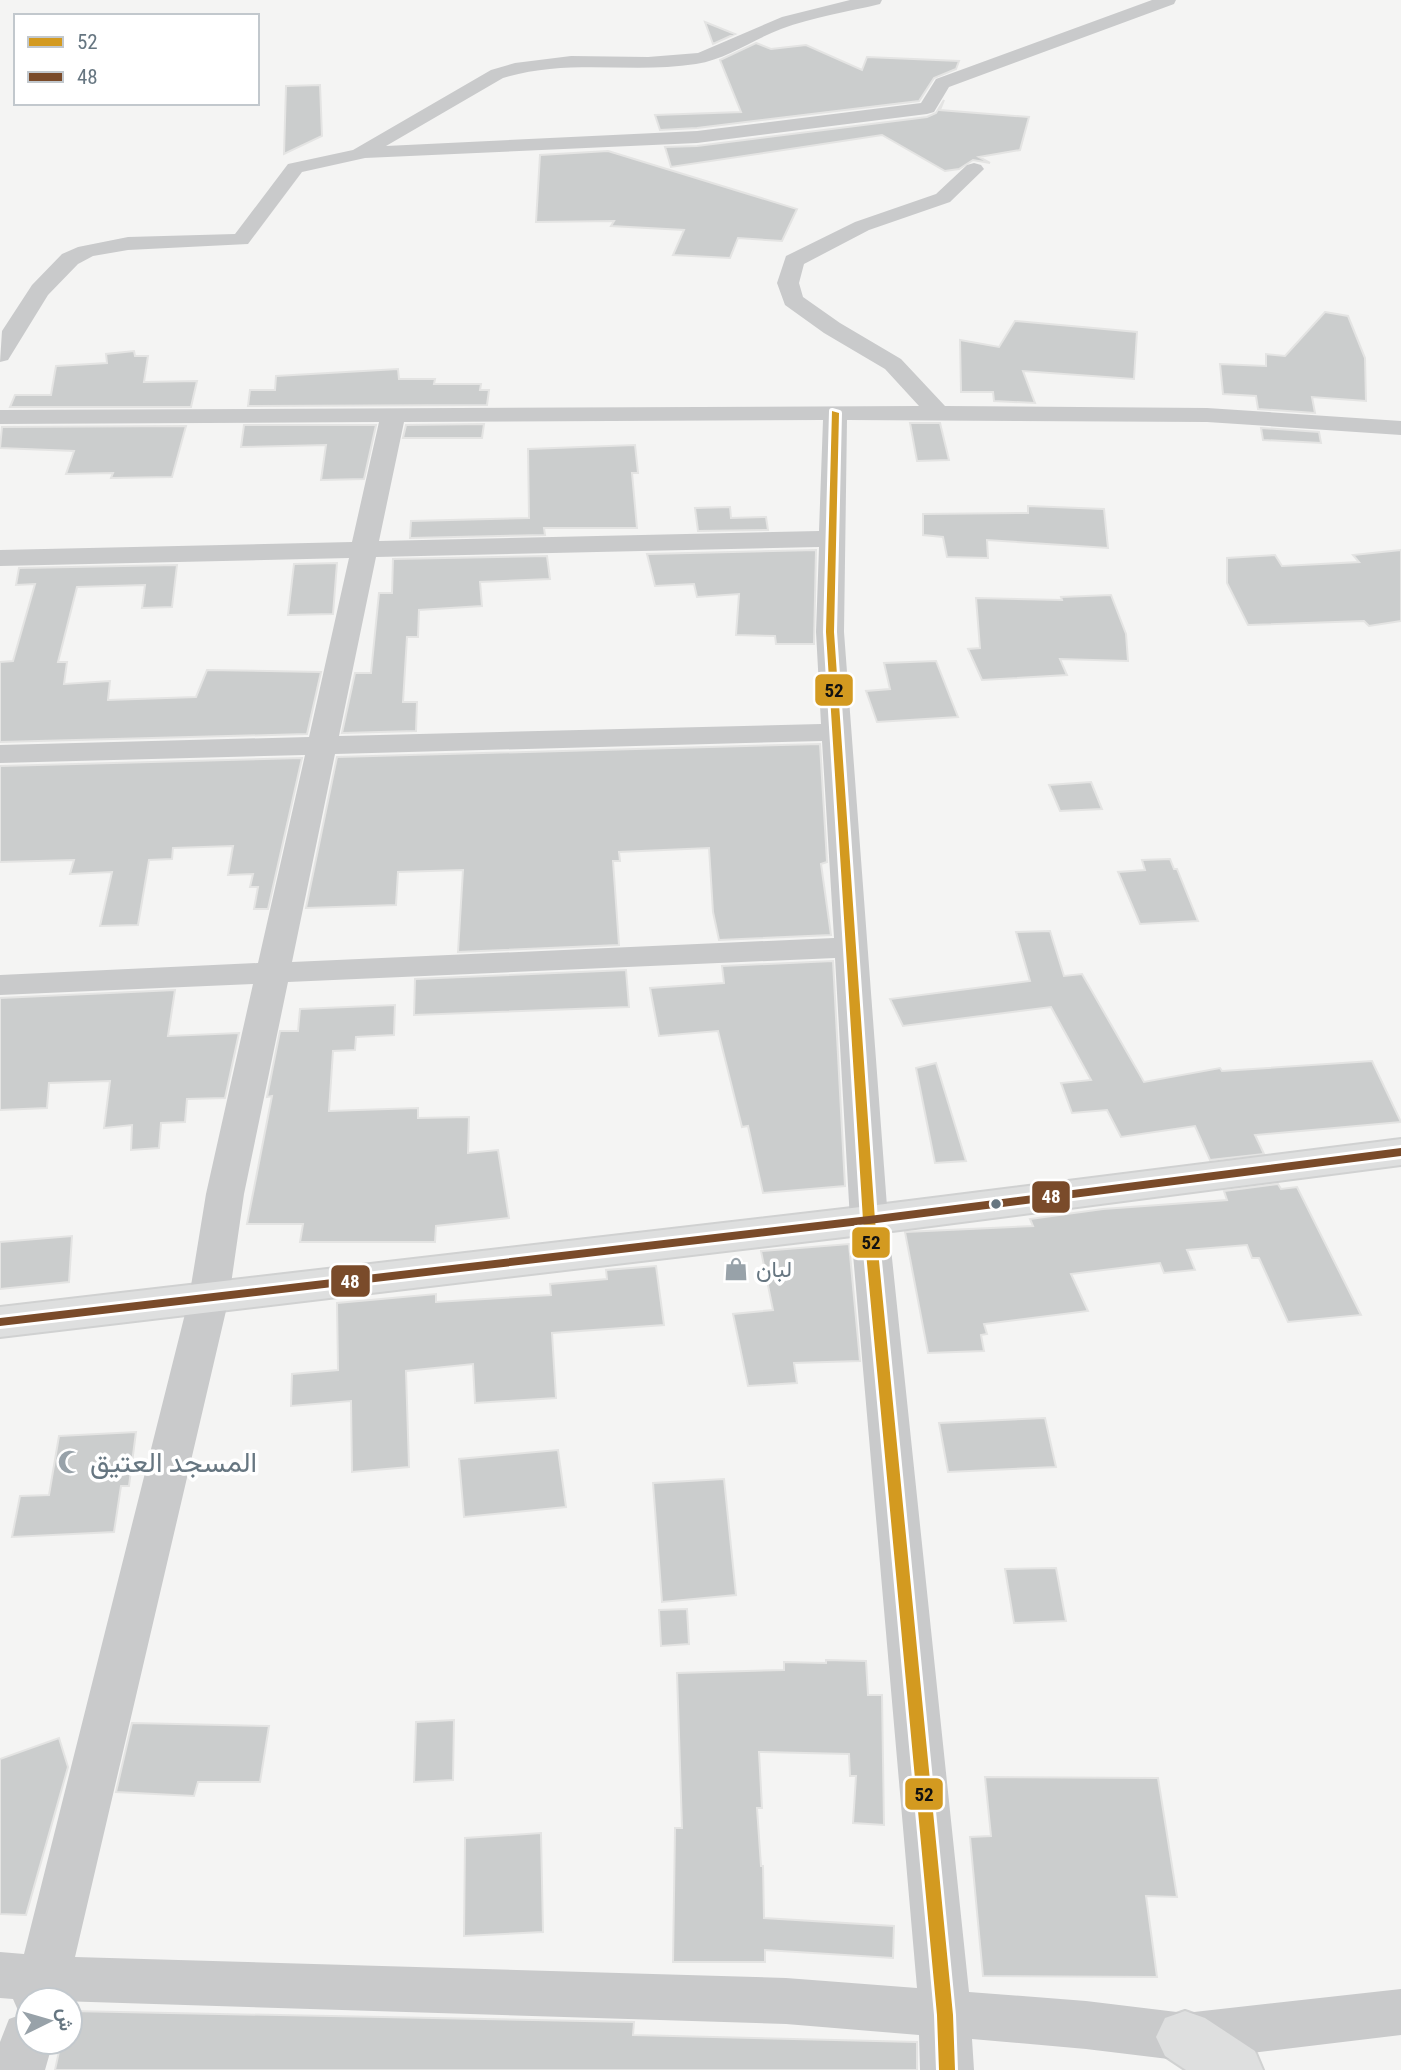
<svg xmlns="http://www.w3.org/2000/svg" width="1401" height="2070" font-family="'Roboto Condensed',Vazirmatn,sans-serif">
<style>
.building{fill:#cbcdcd;stroke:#e4e4e3;stroke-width:2}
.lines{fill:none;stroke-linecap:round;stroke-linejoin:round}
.secondary-casing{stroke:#d0d1d1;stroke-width:4}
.primary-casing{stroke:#d0d1d1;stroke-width:4}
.street{fill:#c9cacb;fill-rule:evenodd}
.secondary{fill:#dedfdf;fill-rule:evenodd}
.primary{fill:#dedfdf;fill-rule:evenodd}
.bus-1-casing{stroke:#fff;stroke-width:6}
.bus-2-casing{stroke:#fff;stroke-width:6}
.bus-1{fill:#d39a20;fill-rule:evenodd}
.bus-2{fill:#7a4b2a;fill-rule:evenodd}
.bus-dot{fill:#667681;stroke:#fff;stroke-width:2.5}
.labels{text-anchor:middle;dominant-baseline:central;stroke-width:7;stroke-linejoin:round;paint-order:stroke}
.poi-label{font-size:23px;fill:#667681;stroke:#fff;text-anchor:start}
.near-poi-label{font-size:28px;fill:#667681;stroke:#fff;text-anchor:start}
.line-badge{stroke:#fff;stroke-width:2.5}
.badge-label{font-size:19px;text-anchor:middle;font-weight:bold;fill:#fff}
.pale-badge-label{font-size:19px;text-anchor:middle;font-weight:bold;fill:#111}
</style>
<rect width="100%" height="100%" fill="#f4f4f3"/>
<path class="building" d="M705 22 735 34 713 44Z
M756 43 771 49 806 45 862 70 867 57 959 61 956 69 934 78 919 101 697 128 660 130 655 115 741 112 720 60Z
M320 85 322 136 284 154 286 86Z
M944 100 940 110 1029 117 1020 150 979 157 990 163 973 160 959 169 945 171 882 135 671 167 665 147 697 146 927 117 936 113Z
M608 151 797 209 782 241 738 238 730 258 673 255 684 230 611 226 614 221 536 222 540 155Z
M1325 312 1348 316 1365 358 1366 401 1312 397 1315 413 1258 409 1256 396 1223 394 1220 364 1266 366V354L1285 356Z
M1015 321 1137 332 1134 379 1023 371 1035 403 994 401 993 392H961L960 340 999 347Z
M134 351 135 356H148L144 382 197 381 191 407H10L15 395H51L56 366 107 363 106 354Z
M398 369 399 379H435L434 384H481L480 390H489L487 405 248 406 250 390H275L276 376Z
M910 423H940L949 460 917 461Z
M484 424 482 438H403L406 425Z
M244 425H376L364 479 321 480 326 445 241 447Z
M186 426 172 477 111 478 113 473 66 474 74 451 0 448 2 427Z
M1261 428 1319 432 1321 443 1263 440Z
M635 445 638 473H632L637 528H544L545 535 410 538 411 521 529 518 528 449Z
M1028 506 1104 509 1108 548 987 540 988 558 947 557 943 537 923 535V514L1028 513Z
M730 507 731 518 766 517 768 530 698 531 695 508Z
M816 550 814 644H776L775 636 736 635 739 594 697 597 694 584 655 586 647 554Z
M1401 550V621L1369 626 1364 621 1248 625 1227 583V558L1275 555 1282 566 1359 562 1353 555Z
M547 556 550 579 480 582 482 606 419 610 418 637H407L403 702H417L416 731 342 733 355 673H371L379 593H392L393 559Z
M337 563 333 614 288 615 294 564Z
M177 565 172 607 142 608 145 585 77 587 58 662H67L64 684 110 681 108 700 196 697 207 670 321 672 307 734 0 742V662L13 661 35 584 16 585 19 568Z
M1111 595 1126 634 1128 661 1060 659 1067 675 982 680 968 649 980 648 976 598 1062 600 1061 597Z
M936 661 958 717 877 722 866 691 890 689 884 663Z
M820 744 827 862 821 864 831 935 719 940 713 912 709 848 619 852 620 861H613L619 945 458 952 463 870 398 872 396 905 306 908 337 757Z
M302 758 268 909H254L258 887H250L253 874 228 875 233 846 173 848 172 859 149 860 138 925 100 926 112 872 70 874 74 860 0 862V766Z
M1091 782 1102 809 1060 811 1049 785Z
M1170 859 1174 869H1177L1198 921 1140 924 1118 872 1145 870 1142 860Z
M1050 931 1064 976 1082 974 1144 1082 1220 1068 1222 1071 1372 1061 1401 1122 1255 1135 1264 1154 1210 1160 1195 1126 1121 1137 1107 1110 1072 1113 1061 1083 1091 1080 1051 1007 903 1026 890 999 1030 981 1016 932Z
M833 961 845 1186 763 1193 748 1126 742 1127 718 1031 659 1036 650 988 724 983 722 966Z
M626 970 629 1007 414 1015 415 979Z
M175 990 168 1036 239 1033 225 1098 187 1099 185 1122 161 1123 159 1148 131 1150 132 1125 104 1128 110 1081 49 1083 47 1108 0 1110V998Z
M395 1005 394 1035 356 1037 355 1050 333 1051 329 1111 418 1108V1118L469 1117 468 1153 498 1150 509 1218 436 1226 435 1242H300L303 1224H247L272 1096 267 1097 280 1031H298L300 1009Z
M936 1063 966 1161 935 1163 916 1068Z
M1278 1184 1281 1189 1297 1187 1361 1315 1288 1322 1259 1258H1252L1247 1245 1187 1250 1195 1270 1164 1273 1160 1263 1071 1274 1088 1311 984 1324 987 1334 981 1335 984 1351 928 1353 905 1232 1033 1226 1030 1219 1103 1209 1227 1200 1224 1191Z
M72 1236 69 1282 0 1289V1242Z
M849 1244 860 1361 794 1363 797 1383 748 1386 733 1314 773 1310 761 1251Z
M656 1266 664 1325 552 1333 556 1398 475 1403 473 1364 406 1371 409 1467 352 1472 351 1401 291 1406 292 1374 338 1370 337 1303 436 1294V1302L551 1295 550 1284 607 1279 606 1270Z
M1045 1418 1056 1467 948 1472 939 1423Z
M136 1432 129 1486H121L114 1532 12 1537 20 1496 49 1495 59 1436Z
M558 1450 566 1507 464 1517 459 1459Z
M724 1479 736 1595 662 1602 653 1483Z
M1056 1568 1066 1621 1014 1623 1005 1569Z
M687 1609 689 1644 661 1646 659 1610Z
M826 1660 866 1661 868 1695H882L884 1825 853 1823 856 1776H850L849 1754 759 1752 762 1808H757L761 1866H763L764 1918 894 1926 893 1958 765 1950V1962H673L675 1828H682L677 1673 784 1670V1662L826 1663Z
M454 1720 453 1780 414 1782 416 1722Z
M132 1723 269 1726 260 1782H198L194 1796 116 1792Z
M59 1738 68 1767 26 1915 0 1914V1759Z
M985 1777 1158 1778 1177 1897 1146 1896 1157 1977 983 1976 970 1837 991 1836Z
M541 1833 543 1932 464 1936 465 1838Z
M70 2011 634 2022 633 2035 917 2042V2070H55L61 2042H70Z"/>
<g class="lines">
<g class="secondary-casing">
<path id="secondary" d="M1185 2011 1205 2018 1255 2051 1263 2070H1186L1165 2056 1156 2037 1165 2018Z"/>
</g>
<g class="primary-casing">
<path id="primary" d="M1401 1139V1165L869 1234 0 1337V1307L869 1206Z"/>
</g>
<path class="street" d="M850 0H882L880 4C847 12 813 17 781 29 752 40 727 59 696 64 632 74 567 58 503 78L386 146 697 131 921 103 936 79 1152 0H1176L1174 4 949 87 934 112 927 114 697 143 365 158 302 172 248 244 128 250 93 256 78 264 48 295 8 360 0 362 2 331 32 285 62 254 78 247 128 237 235 234 288 164 353 150 491 70 515 63 571 56 648 57 698 53 782 17Z
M974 163 981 165 984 169 950 202 869 230 804 264 799 283 803 297 840 323 901 359 945 406 1207 408 1401 421V435L1207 422 847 420 844 632 888 1220 969 1992 1086 2001 1185 2013 1401 1989V2035L1185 2061 1086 2049 972 2039 974 2070H920L919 2035 786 2024 28 2000V2042H53L45 2070H0V2042L9 2019 20 2015 13 1999 0 1998V1952L24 1954 189 1298 206 1194 253 984 0 995V975L258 963 305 755 0 763V745L309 737 349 558 0 566V550L352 542 379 422 0 424V410L919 406 885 369 824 333 785 305 777 283 786 256 855 222 936 194 967 165ZM823 420 819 531 379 541 404 422ZM819 547 816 632 821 724 339 736 376 557ZM822 741 834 938 292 962 335 754ZM835 958 850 1220 917 1988 786 1978 75 1957 229 1298 244 1194 288 982Z"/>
<use href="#secondary" class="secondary"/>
<use href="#primary" class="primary"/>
<g class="bus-1-casing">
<path id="bus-1" d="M832 411 839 413 834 632 875 1220 953 2015 955 2070H939L937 2015 863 1220 826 632Z"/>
</g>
<g class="bus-2-casing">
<path id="bus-2" d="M1401 1148V1156L869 1224 0 1326V1318L869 1216Z"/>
</g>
<use href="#bus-1" class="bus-1"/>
<use href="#bus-2" class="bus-2"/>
</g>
<defs>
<g id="shop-bare" transform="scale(1.89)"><path d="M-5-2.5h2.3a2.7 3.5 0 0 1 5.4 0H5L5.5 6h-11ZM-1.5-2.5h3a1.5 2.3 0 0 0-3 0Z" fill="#98a2a9" stroke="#fff" stroke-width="2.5" paint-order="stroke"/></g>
<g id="mosque-bare" transform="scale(1.89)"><path d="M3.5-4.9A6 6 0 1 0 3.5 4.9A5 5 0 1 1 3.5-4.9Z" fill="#98a2a9" stroke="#fff" stroke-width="2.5" paint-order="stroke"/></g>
</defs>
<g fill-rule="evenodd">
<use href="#shop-bare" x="736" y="1269"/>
<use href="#mosque-bare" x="70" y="1462"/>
</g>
<circle class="bus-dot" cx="996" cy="1204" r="6"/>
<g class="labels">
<g class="poi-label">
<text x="756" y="1269">لبان</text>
</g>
<g class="near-poi-label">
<text x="90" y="1462">المسجد العتيق</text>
</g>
</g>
<g class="line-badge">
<rect x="814" y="673" width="40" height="34" rx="7" fill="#d39a20"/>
<rect x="1031" y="1180" width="40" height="34" rx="7" fill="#7a4b2a"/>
<rect x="851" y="1226" width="40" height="33" rx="7" fill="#d39a20"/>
<rect x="330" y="1264" width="41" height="34" rx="7" fill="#7a4b2a"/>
<rect x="904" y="1777" width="40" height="34" rx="7" fill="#d39a20"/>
</g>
<g class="badge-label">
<text x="1051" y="1203">48</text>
<text x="350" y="1288">48</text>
</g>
<g class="pale-badge-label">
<text x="834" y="697">52</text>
<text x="871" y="1249">52</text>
<text x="924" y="1801">52</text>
</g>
<rect x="14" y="14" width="245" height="91" fill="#ffffff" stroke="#c2c8cd" stroke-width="2"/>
<rect x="28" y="37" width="35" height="10" fill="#d39a20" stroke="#c2c8cd" stroke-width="2"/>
<text x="77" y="49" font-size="21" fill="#667681">52</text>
<rect x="28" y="72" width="35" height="10" fill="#7a4b2a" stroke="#c2c8cd" stroke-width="2"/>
<text x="77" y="84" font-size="21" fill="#667681">48</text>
<g transform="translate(49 2021) rotate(85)"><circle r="33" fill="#ffffff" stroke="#c2c8cd" stroke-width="2"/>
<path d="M0-5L12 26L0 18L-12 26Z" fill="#98a2a9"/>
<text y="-10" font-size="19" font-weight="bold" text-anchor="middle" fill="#667681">ش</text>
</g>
</svg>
